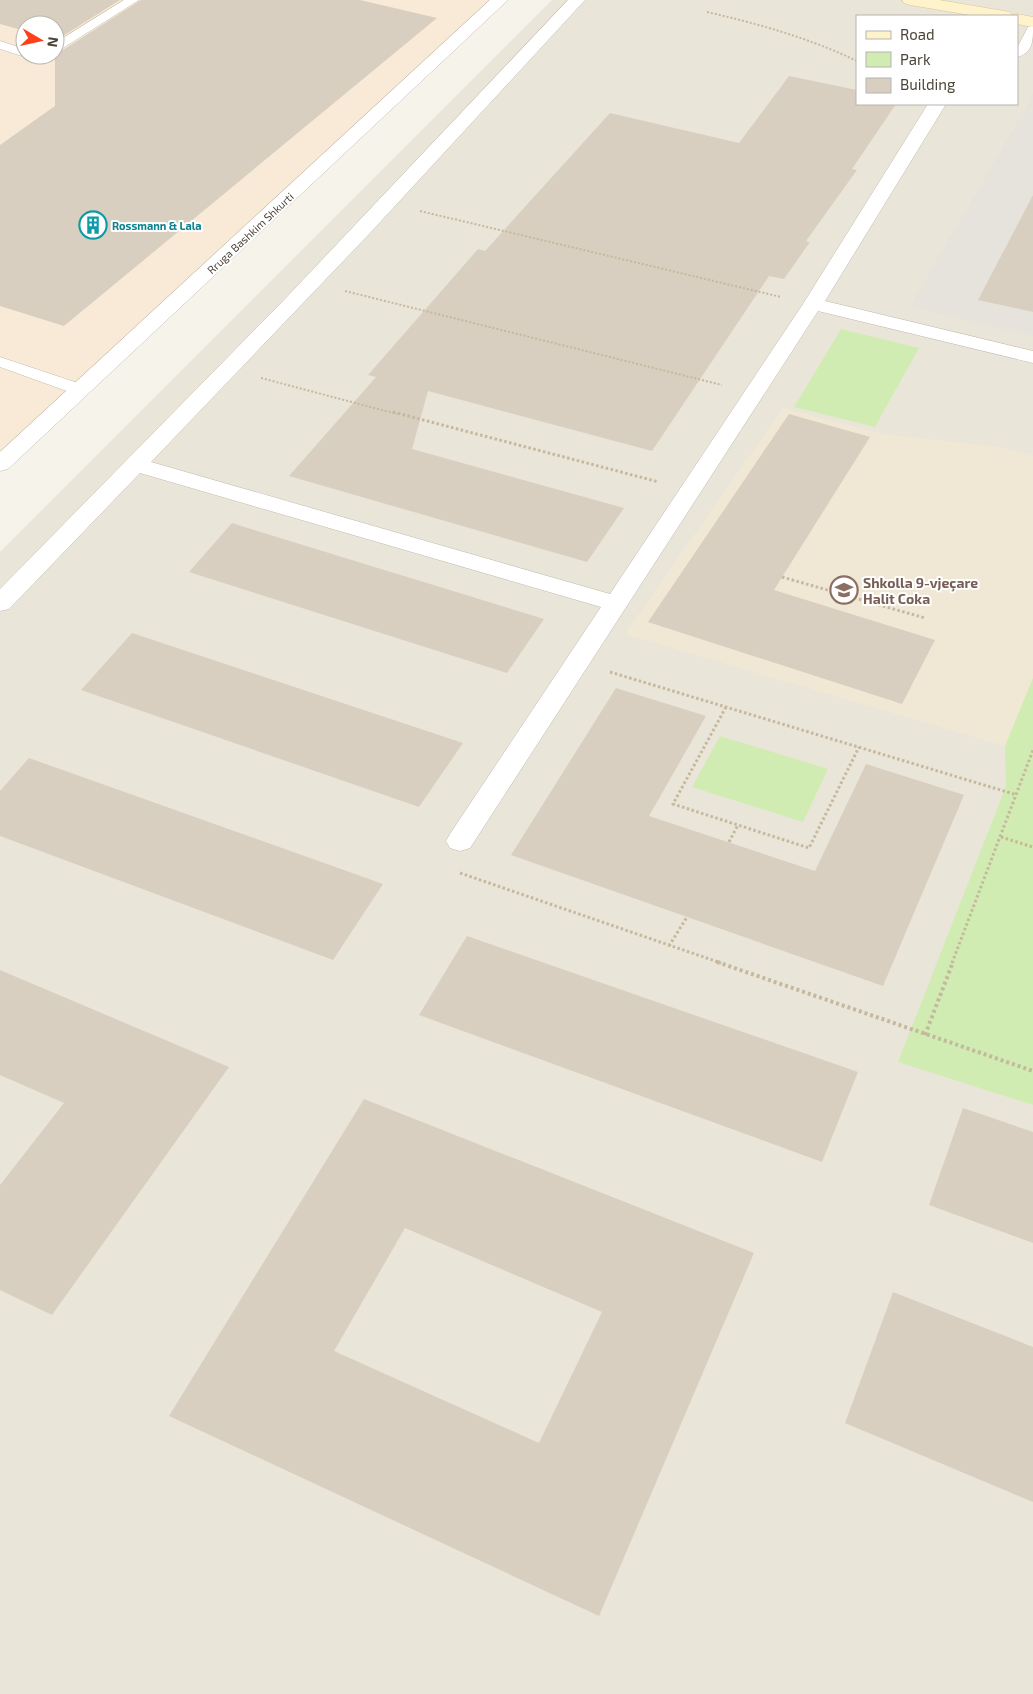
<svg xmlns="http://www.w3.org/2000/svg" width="1033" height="1694" font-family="'Exo 2',sans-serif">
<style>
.residential{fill:#eae5d9;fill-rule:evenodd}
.commercial{fill:#f8ead6;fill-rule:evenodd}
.industrial{fill:#e6e2dc}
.education{fill:#f0e8d4}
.green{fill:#d1ecb2}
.building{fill:#d9cfc0;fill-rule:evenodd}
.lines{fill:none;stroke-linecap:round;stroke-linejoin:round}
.lane-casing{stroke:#c2bbad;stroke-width:1}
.street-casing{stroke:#c2bbad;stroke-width:1}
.secondary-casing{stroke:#d8c899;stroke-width:1}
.path-far2{stroke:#c5b89d;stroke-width:2;stroke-dasharray:2 2;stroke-linecap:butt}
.path-far1{stroke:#c5b89d;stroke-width:3;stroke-dasharray:2.5 2.5;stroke-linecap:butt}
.path{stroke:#c5b89d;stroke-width:4;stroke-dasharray:3 3;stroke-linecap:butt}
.lane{fill:#fff;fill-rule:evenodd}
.street{fill:#fff;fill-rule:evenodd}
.secondary{fill:#fff3cc;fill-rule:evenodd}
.labels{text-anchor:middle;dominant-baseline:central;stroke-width:4;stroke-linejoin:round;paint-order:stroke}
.far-culture-label{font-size:11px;font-weight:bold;fill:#0d838f;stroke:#fff;text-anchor:start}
.far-street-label{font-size:11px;fill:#4b4438;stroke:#fff}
.education-label{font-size:14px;font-weight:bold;fill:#785e54;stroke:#fff;text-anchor:start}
</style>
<rect width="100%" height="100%" fill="#f6f3eb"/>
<path class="residential" d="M552 0H1033V1694H0V552ZM857 16H1017V104H857Z"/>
<path class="commercial" d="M0 0H500L0 465ZM25 25H55V55H25Z"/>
<path class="industrial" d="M1033 94V336L910 306 1027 106Z"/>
<path class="education" d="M783 408 882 434 999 447 1033 456V678L1005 746 625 634Z"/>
<path class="green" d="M841 329 919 348 875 427 794 407Z
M1033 678V1105L898 1062 1006 786 1005 746Z
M720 736 828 769 803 822 692 787Z"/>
<path class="building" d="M0 0H120L55 41V25H25V31L0 24Z
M141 0H360L437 18 64 326 0 306V145L55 106V55Z
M789 76 857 90V104H896L852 169 857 170 806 241 810 242 784 279 769 276 652 451 428 391 412 449 624 508 587 562 289 476 376 377 368 375 478 249 485 251 610 113 739 143Z
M1033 195V312L978 300Z
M789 414 870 437 774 590 935 640 902 704 648 622Z
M232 523 254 530 544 619 507 673 189 572Z
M132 633 463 743 419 807 81 690Z
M616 688 706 716 649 816 815 871 866 764 964 795 883 986 511 855Z
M29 758 383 884 333 960 0 836V791Z
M467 936 858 1072 822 1162 419 1015Z
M0 970 229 1067 52 1315 0 1290V1185L64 1103 0 1075Z
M364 1099 754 1253 599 1616 169 1416ZM405 1228 602 1312 539 1443 334 1351Z
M963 1108 1033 1132V1243L929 1205Z
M893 1292 1033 1347V1502L845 1423Z"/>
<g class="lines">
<g class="lane-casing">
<path id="lane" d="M124 0H139L55 53V43Z
M1033 26C1033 41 1033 53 1017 57V48L1028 27Z
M0 41 25 49V55H30L25 57 0 49Z
M0 357 87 386 89 390 87 394H75L0 367Z"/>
</g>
<g class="street-casing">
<path id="street" d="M490 0H508L8 469 0 471V452Z
M568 0H585L370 233 151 462 610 594 803 304 928 104H946L825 301 1033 351V363L818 311 470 848 460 851 450 848 446 841 450 834 601 607 140 473 9 609 0 611V589L284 300Z"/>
</g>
<g class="secondary-casing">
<path id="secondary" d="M902 0H939L1004 11 1010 12 1012 15 1017 14 1033 17V27L1017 24V16H976L910 5 904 3Z"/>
</g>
<path class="path-far2" d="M707 12C759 24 809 38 857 61
M420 211 781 297
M345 291 722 385
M261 378 397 414"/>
<path class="path-far1" d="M393 412 659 482
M782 577 925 618
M610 672 1017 795
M726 707 673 804 809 848 859 747
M1001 837 1033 847
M729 842 738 825
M460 873 721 963
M669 946 687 917
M952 963 1033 750"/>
<path class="path" d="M717 962 1033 1071
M925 1035 953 962"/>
<use href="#lane" class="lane"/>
<use href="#street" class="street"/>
<use href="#secondary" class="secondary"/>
</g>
<defs>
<g id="building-ring" transform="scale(1.4375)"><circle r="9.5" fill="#fff" stroke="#0f9aa8" stroke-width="1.5"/><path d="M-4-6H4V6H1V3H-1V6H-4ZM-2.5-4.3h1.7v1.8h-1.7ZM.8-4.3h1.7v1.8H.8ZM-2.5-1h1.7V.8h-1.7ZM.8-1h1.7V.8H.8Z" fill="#0f9aa8"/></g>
<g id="school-ring" transform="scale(1.4375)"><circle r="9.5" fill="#fff" stroke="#8d6e63" stroke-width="1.5"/><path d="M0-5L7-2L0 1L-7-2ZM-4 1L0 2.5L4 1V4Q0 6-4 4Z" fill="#8d6e63"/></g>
</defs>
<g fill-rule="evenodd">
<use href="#building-ring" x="93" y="225"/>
<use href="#school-ring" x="844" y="590"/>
</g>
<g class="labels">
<g class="far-culture-label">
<text x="112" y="225">Rossmann &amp; Lala</text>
</g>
<g class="far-street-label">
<text transform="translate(250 233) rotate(-43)">Rruga Bashkim Shkurti</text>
</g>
<g class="education-label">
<text x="863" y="582">Shkolla 9-vjeçare<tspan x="863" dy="16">Halit Coka</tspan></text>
</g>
</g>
<rect x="856" y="15" width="162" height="90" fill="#ffffff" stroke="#b7b4af"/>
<rect x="866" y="31" width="25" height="8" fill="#fff3cc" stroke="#b7b4af"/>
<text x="900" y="40" font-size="15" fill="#4b4438">Road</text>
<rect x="866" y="52" width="25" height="15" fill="#d1ecb2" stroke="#b7b4af"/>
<text x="900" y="65" font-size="15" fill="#4b4438">Park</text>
<rect x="866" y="78" width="25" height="15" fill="#d9cfc0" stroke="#b7b4af"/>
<text x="900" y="90" font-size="15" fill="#4b4438">Building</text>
<g transform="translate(40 40) rotate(99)"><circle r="24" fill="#ffffff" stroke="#b7b4af"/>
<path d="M0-4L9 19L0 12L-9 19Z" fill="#ff3f19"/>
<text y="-8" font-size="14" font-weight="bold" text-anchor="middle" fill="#4b4438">N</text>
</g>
</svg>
